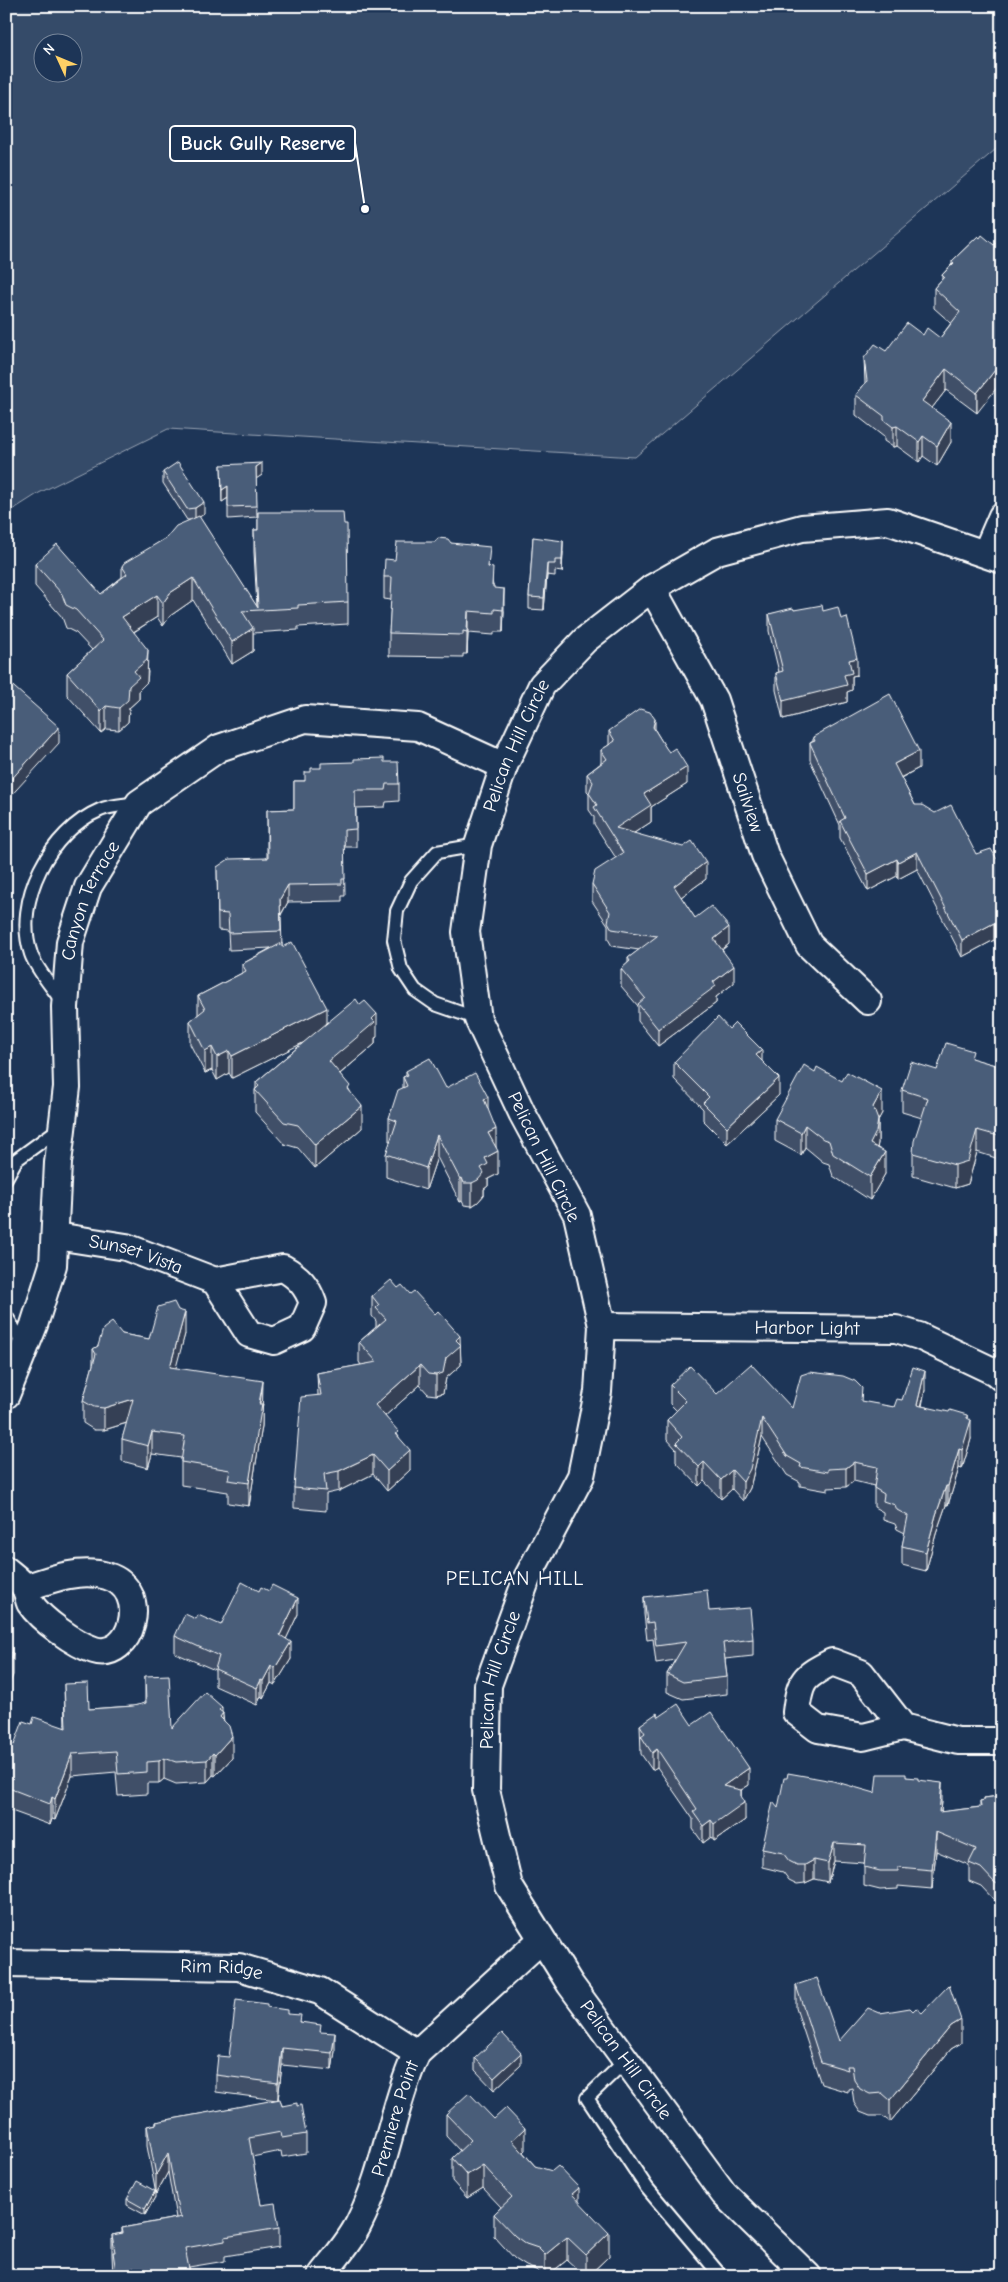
<svg xmlns="http://www.w3.org/2000/svg" width="1008" height="2282" font-family="'Comic Neue',sans-serif">
<style>
.green{fill:#364b69;stroke:#9aa5b4;fill-rule:evenodd}
.lines{fill:none;stroke-linecap:round;stroke-linejoin:round}
.lane-casing{stroke:#fff;stroke-width:16}
.street-casing{stroke:#fff;stroke-width:30}
.lane{stroke:#1d3557;stroke-width:12}
.street{stroke:#1d3557;stroke-width:26}
.wall{fill:#405068;stroke:#fff}
.shaded-wall{fill:#344155;stroke:#fff}
.building{fill:#4a5d79;stroke:#fff}
.labels{text-anchor:middle;dominant-baseline:central;stroke-width:4.5;stroke-linejoin:round;paint-order:stroke}
.street-label{font-size:19px;fill:#fff;stroke:#1d3557}
.neighbourhood-label{font-size:20px;letter-spacing:1px;fill:#fff;stroke:#1d3557}
.leader{fill:none;stroke:#fff;stroke-width:2}
.callout-dot{fill:#fff;stroke:#1d3557;stroke-width:2}
.callout{fill:#1d3557;stroke:#fff;stroke-width:2}
.callout-label{font-size:20px;text-anchor:middle;font-weight:bold;fill:#fff}
</style>
<rect width="100%" height="100%" fill="#1d3557"/>
<filter id="ink" filterUnits="userSpaceOnUse"><feTurbulence type="fractalNoise" baseFrequency=".02" numOctaves="2"/><feDisplacementMap in="SourceGraphic" scale="10" xChannelSelector="R" yChannelSelector="G"/><feConvolveMatrix kernelMatrix="1 2 1 2 8 2 1 2 1" color-interpolation-filters="sRGB"/></filter>
<g filter="url(#ink)">
<path class="green" d="M6 6H1002V144L635 457 168 429 39 493 6 514ZM42 42H72V72H42Z"/>
<g class="lines">
<g class="lane-casing">
<path id="lane" d="M478 845 437 852 411 881 397 911 394 940 401 969 415 990 435 1004 478 1019
M63 1003C54 989 36 969 31 954 13 901 50 831 100 810 111 805 127 805 138 803
M6 1178 16 1160 60 1128
M6 1316 25 1347
M625 2061 587 2098 647 2188 721 2276"/>
</g>
<g class="street-casing">
<g id="street">
<path d="M986 553 1002 516"/>
<path id="s1" d="M652 588 714 700 765 855 809 945 868 1001"/>
<path id="s2" d="M56 1236 126 1247 215 1281 283 1268C299 1277 307 1286 313 1303L302 1328 274 1341 249 1334 215 1281"/>
<path id="s3" d="M602 1326 896 1329 919 1336 995 1372 1002 1378"/>
<path id="s4" d="M6 1395 34 1325 53 1265 58 1163 67 1087 65 1007 70 942 88 887 139 803 219 748 305 719 418 727 504 766"/>
<path d="M6 1570C12 1575 21 1581 25 1588 28 1593 28 1598 30 1603 41 1620 75 1644 94 1650 131 1662 153 1590 107 1576 80 1568 51 1579 25 1588"/>
<path d="M903 1727 861 1673 832 1662C803 1677 800 1680 796 1712L818 1729 863 1737 903 1727 958 1741H1002"/>
<path id="s5" d="M6 1963 239 1967 320 1991 417 2053"/>
<path id="s6" d="M321 2276C334 2259 350 2242 359 2223 386 2169 392 2107 417 2053L541 1940"/>
<path id="s7" d="M808 2276 724 2194 570 1984 509 1886 486 1790 488 1685 527 1578 581 1476 598 1392 602 1326 577 1215 522 1113 478 1019 466 932 478 845 504 766 542 685 585 640 652 588 717 551 802 528 888 521 1002 560"/>
</g>
</g>
<use href="#lane" class="lane"/>
<use href="#street" class="street"/>
</g>
<path class="wall" d="M978 236 977 413 946 390 932 408 951 442 937 466 923 456 919 462 897 446 893 447 884 441V437L856 415V395L865 383 864 358 886 351 923 335 940 338 951 323 934 308V288L942 279V275L952 264V261Z
M221 465 262 475 256 478 257 517 228 519V498L222 502Z
M163 472 204 514 199 517 257 607 254 552V530H258V512L348 602V624L298 627V630L253 633V651L232 664 193 600 170 616 163 626 157 617 134 632 148 672 147 682 139 690V699L129 708 128 722 119 730 106 729 101 733 67 695V673L92 650 76 633 66 628 62 617 35 586V564L101 594 122 577V566L166 538 190 520H187L163 483Z
M533 537 563 552 562 572 555 571V576L547 575 544 610 529 609V597Z
M451 543 490 567 493 586 504 611 503 632H494V635L468 633 467 654H463V657L389 656V633L391 600 384 599V577L395 560Z
M794 610 823 611 857 675 852 676V690L847 692V702L783 719 776 690V673L779 672 769 631V614Z
M655 730 687 784 651 807V822L634 833 706 879 681 897 695 918 729 944 722 950 734 983 716 997V1003L658 1046 638 1021V1006L621 986V969L628 963V958L639 950 612 946 608 939V925L592 901V884L616 858 594 824V817L589 810V793L587 791V774L601 763V750L609 745V731Z
M813 737 919 768 901 778 915 805 976 854 997 859 1002 857 998 949 994 940 962 957 917 869 898 879 897 876 868 891 840 838V825L810 760V743L813 741Z
M384 762 399 784V801L386 802 385 807 356 808V847H344L345 896H342V901L288 902 281 915 282 947 327 1023 377 1037 375 1038V1044L340 1074 350 1091 362 1128 315 1168 298 1148 284 1144 255 1112V1090L256 1088V1082L304 1042 232 1078 229 1073 217 1080 212 1070 205 1073 190 1044V1021L198 1015V996L242 973V964L271 948 229 950 228 931 218 930 217 867 267 858V810L294 809V781H305L311 772 321 768Z
M973 1059 1002 1067V1160L977 1152 968 1184 955 1188 913 1176V1153L922 1118 902 1112V1090L937 1070Z
M762 1061 779 1095 727 1144 703 1120V1109L674 1079V1062Z
M406 1071 446 1088 488 1109 496 1148 498 1174 488 1179V1186L484 1189V1195L478 1202 472 1206 464 1205 462 1201 460 1202 437 1157 426 1190 386 1177V1154L391 1141H389V1118L403 1088V1077L406 1076Z
M882 1113 878 1120V1143L877 1148 885 1174 870 1200 833 1176 829 1164 823 1162 805 1147 801 1155 775 1141V1119Z
M398 1288 410 1294 460 1344 461 1365 446 1378 443 1393 436 1395 428 1394 420 1385 385 1416 399 1437 410 1470 387 1491 373 1474 339 1491 326 1494V1511L294 1508V1488L318 1395 317 1373 361 1365 359 1362V1342L376 1327V1321L372 1316V1296Z
M122 1334 149 1339 185 1334 175 1368 263 1404 262 1409V1426L249 1506 228 1503V1492L181 1485V1458L152 1454 148 1468 122 1461V1439L127 1423 104 1430H94L83 1423V1401L93 1365V1349Z
M670 1385 792 1408 862 1402 894 1407 902 1400 925 1390 922 1406 967 1419 971 1439 962 1469 959 1468 948 1505H946L936 1534 926 1571 902 1565V1546L905 1533 897 1529 895 1524 883 1520V1512L874 1507V1486L854 1481 846 1487 828 1488V1491L800 1486V1482L787 1475 762 1437 750 1488 743 1501 732 1489 721 1499 704 1481 699 1486 676 1462V1449L667 1439V1420L677 1411 670 1404Z
M259 1591 298 1614 286 1639 291 1659 275 1685 271 1683 263 1698 261 1696 257 1705 215 1686V1670L175 1653V1636L196 1619 221 1625Z
M644 1597 709 1611 753 1639V1656L725 1659 727 1677V1694L683 1699 667 1692V1674L675 1660 656 1663 653 1639 647 1640 644 1614Z
M145 1676 172 1728 222 1712 232 1758 215 1776 213 1775 207 1782 176 1784 164 1779 159 1783H147V1794L118 1796 116 1772 72 1776 55 1820 52 1819 50 1825 6 1809V1742L14 1745 32 1724 65 1728 64 1684 89 1709 133 1706 145 1704Z
M659 1717 692 1725 749 1785 741 1790V1797L745 1820 714 1841 711 1837 703 1843 693 1829V1819L657 1767 652 1770 641 1754 640 1725Z
M906 1777 918 1780 942 1801 941 1812 980 1807V1801L984 1800V1798L998 1796V1781L1002 1780V1903L995 1901 981 1886 969 1881V1865L936 1851 932 1889 898 1886V1889L880 1890 864 1886V1863L834 1861 828 1882 814 1879 805 1883 797 1884 789 1880 783 1872 762 1867V1849L778 1808 875 1793Z
M796 1985 839 2041 880 2013 913 2011 961 2043 951 2049 890 2122 882 2116H870L860 2112 854 2103 852 2088 848 2089V2092L821 2084 796 2008Z
M267 2007 287 2014 301 2022 321 2032 335 2051 332 2070 282 2065 278 2100 306 2134V2153L282 2157 281 2151 252 2157 261 2205 279 2228V2247L225 2256V2261L189 2267 190 2276H113L112 2255V2235L122 2233V2228L176 2218 168 2172 156 2194 147 2146V2126L156 2124V2122L277 2100 216 2092V2075Z
M475 2058 521 2065 494 2090 475 2070Z
M446 2114 494 2119 525 2150 523 2152 535 2166 579 2202 609 2256 588 2276H585L567 2260 547 2276H543L538 2271 526 2266 515 2259 494 2236V2214L501 2207 483 2188 467 2198 452 2181V2158L460 2151 446 2136Z
M155 2197 145 2215 127 2205V2199Z"/>
<path class="shaded-wall" d="M1002 361V381L977 413V393Z
M946 369V390L922 421V401Z
M951 422V442L937 466V446Z
M897 426V446L893 447V427Z
M923 436V456L919 462V442Z
M262 463V475L256 479V467Z
M228 486V498L222 502V490Z
M204 502V514L195 520V508Z
M563 541V552L562 572V560Z
M547 564V575L544 610V598Z
M193 578V600L170 616 163 626V603L170 593Z
M504 589V611L503 632V610Z
M157 595V617L122 639V617Z
M468 611V633L467 654V632Z
M253 628V651L232 664V642Z
M148 650 147 682 139 690V699L129 708 128 722 119 730V708L129 686 134 671Z
M857 658V675L852 676V690L847 692V702L783 719V701L844 675 849 660Z
M106 706V729L101 733V711Z
M655 719V736L653 727Z
M59 727V743L6 801V785Z
M919 751V768L894 781V764Z
M687 767V784L651 807V822L617 844 616 828 644 794Z
M917 852V869L898 879V862Z
M897 859V876L868 891V874Z
M706 862V879L674 902V886Z
M288 885V902L280 916V899Z
M994 923V940L962 957V940Z
M729 927V944L714 956V939Z
M1002 930V947L998 949V932Z
M734 966V983L716 997V1003L658 1046V1029L713 982Z
M327 1008V1031L232 1078V1056Z
M377 1014V1037L375 1038V1044L329 1083V1061Z
M7 1027V1050L6 1057V1035Z
M212 1047V1070L205 1073V1051Z
M762 1050V1067L756 1055Z
M229 1051V1073L217 1080V1057Z
M779 1078V1095L727 1144V1127Z
M882 1091V1113L873 1130V1107Z
M488 1097V1119L484 1099Z
M362 1106V1128L315 1168V1145Z
M878 1120V1143L876 1154 870 1144Z
M805 1125V1147L801 1155V1133Z
M496 1129V1151L488 1133Z
M977 1130V1152L968 1184 955 1188V1165Z
M437 1135V1157L426 1190V1168Z
M498 1151V1174L488 1179V1186L484 1189V1195L478 1202 472 1206V1183L481 1168 485 1158Z
M885 1152V1174L870 1200V1177Z
M462 1178V1201L460 1202V1179Z
M185 1312V1334L170 1390V1367Z
M460 1336 461 1365 446 1378 443 1393 436 1395V1375L456 1340Z
M420 1365V1385L375 1425V1405Z
M925 1371V1390L917 1424V1405Z
M263 1381 262 1426 249 1506V1483Z
M133 1399V1421L104 1430V1408Z
M967 1415V1432L971 1420V1439L962 1469V1450Z
M762 1418V1437L750 1488 743 1501V1482Z
M152 1432V1454L148 1468V1446Z
M959 1449V1468L948 1505V1486Z
M410 1450V1470L387 1491V1471Z
M373 1455V1474L339 1491V1471Z
M704 1462V1481L699 1486V1467Z
M854 1462V1481L846 1487V1468Z
M732 1470V1489L721 1499V1480Z
M946 1486V1505L936 1534 926 1571V1552L936 1515Z
M298 1598V1614L280 1652V1635Z
M291 1642V1659L275 1685V1668Z
M13 1653V1675L6 1693V1671Z
M271 1666V1683L263 1698V1681Z
M261 1680V1696L257 1705V1688Z
M222 1707V1715L223 1713V1735L219 1710Z
M232 1736V1758L215 1776V1755Z
M657 1749V1767L652 1770V1753Z
M213 1753V1775L207 1782V1760Z
M72 1754V1776L55 1820V1799Z
M164 1758V1779L159 1783V1761Z
M749 1768V1785L741 1790V1805L745 1802V1820L714 1841V1824L723 1786Z
M942 1783V1801L939 1831V1812Z
M52 1797V1819L50 1825V1804Z
M711 1820V1837L703 1843V1826Z
M936 1832V1851L932 1889V1870Z
M834 1843V1861L828 1882V1863Z
M814 1860V1879L805 1883V1865Z
M961 2020V2043L951 2049 890 2122V2100L951 2026Z
M335 2033V2051L332 2070V2053Z
M282 2048V2065L278 2100V2083Z
M521 2053V2065L494 2090V2078Z
M525 2128V2150L512 2163V2140Z
M168 2153V2172L156 2194V2175Z
M483 2165V2188L467 2198V2175Z
M579 2188V2211L572 2194Z
M155 2191V2197L145 2215V2209Z
M609 2233V2256L588 2276H586V2255Z
M567 2237V2260L547 2276H545V2255Z"/>
<path class="building" d="M982 235 994 245 1002 237V361L977 393 946 369 922 401 951 422 937 446 923 436 919 442 897 426 893 427 884 420V416L856 395 867 381 864 358 875 344 886 351 907 323 923 335 927 328 940 338 960 312 934 288 944 277 942 275 954 263 952 261 978 236 980 238Z
M178 462 204 502 195 508 187 509 163 472Z
M262 463 256 467 257 506 228 507V486L222 490 221 465Z
M258 512H343L344 524H347L348 602 298 605V608L242 611 253 628 232 642 193 578 170 593 163 603 157 595 122 617 148 650 147 660 134 671 139 677 129 686 128 700 119 708 106 706 101 711 67 673 103 640 76 610 66 605 62 594 35 564 57 544 101 594 127 574 122 566 124 563 166 538 176 526 199 516 258 608 254 530H258Z
M533 537 563 541 562 560H555V564H547L544 598 529 597Z
M438 538 448 539 451 543 490 547 488 567 493 568 492 586H494V588L504 589 503 610 494 609V613L468 611 467 632 463 631V635L389 633 392 577H384L385 559 395 560 397 542H435Z
M822 605 823 611 838 607 841 619 847 617 857 658 849 660 852 673 844 675 847 685 783 701 776 673 783 671 769 614 793 608 794 610Z
M6 680 59 727 6 785Z
M890 694 919 751 894 764 915 805H922L935 813 951 805 976 854 991 849 997 859 1002 857V930L998 932 994 923 962 940 917 852 898 862 897 859 868 874 840 821 845 818 810 743 815 741 813 737Z
M640 709 650 712 655 719 653 727 666 748 669 752 675 748 687 767 644 794 651 805 616 828 683 847 692 841 706 862 674 886 695 918 711 906 729 927 714 939 734 966 713 982 716 986 658 1029 638 1004 645 998 621 969 630 961 628 958 657 936 612 929 608 922 610 912 592 884 595 871 623 853 594 807 597 805 589 793 593 782 587 774 607 759 601 750 615 741 609 731Z
M384 758V762H398L399 784H386L385 790H355L356 829 344 830 345 879H342V884L288 885 280 899 281 931 229 933 228 914 218 913 217 867 229 859 268 858 267 810 294 809V781H305V772H311V768H321V763L354 762V759Z
M292 942 327 1008 232 1056 229 1051 217 1057 212 1047 205 1051 190 1021 205 1009 198 996 246 971 242 964 282 943V947Z
M356 999 360 1005 365 1001 377 1014 372 1019 375 1022 329 1061 350 1086 348 1089 362 1106 315 1145 298 1125 284 1122 255 1090 259 1086 256 1082Z
M718 1017 729 1029 735 1023 762 1050 756 1055 779 1078 727 1127 703 1103 709 1097 674 1062Z
M946 1043 973 1051 971 1058 1002 1067V1137L977 1130 968 1161 955 1165 913 1153 914 1141 928 1098 902 1090 911 1062 937 1070Z
M430 1058 446 1088 475 1073 488 1097 484 1099 496 1129 488 1133 498 1151 485 1158 488 1164 481 1168 484 1173 478 1180 472 1183H464L462 1178 460 1179 437 1135 426 1168 386 1154 397 1121 389 1118 398 1090 407 1086 403 1077 408 1075 406 1071Z
M804 1065 815 1072 817 1067 842 1081 847 1072 882 1091 873 1107 878 1120 876 1132 870 1144 885 1152 870 1177 833 1154 829 1141 823 1139 805 1125 801 1133 775 1119Z
M391 1280 398 1288 402 1285 410 1294 414 1291 435 1314 438 1311 460 1336 456 1340 461 1345 446 1358 443 1373 436 1375 428 1374 420 1365 375 1405 399 1432 396 1434 410 1450 387 1471 373 1455 339 1471 324 1474 326 1491 294 1488 301 1397 321 1395 317 1373 377 1362 359 1342 386 1319 376 1308 379 1305 372 1296Z
M174 1302 178 1310 185 1312 170 1367 263 1381 259 1404H262L249 1483 228 1480 230 1470 181 1462 185 1436 152 1432 148 1446 122 1439 133 1399 104 1408 94 1407 83 1401 96 1354 93 1349 98 1346 103 1329 112 1322 122 1334 149 1339 158 1307Z
M751 1364 792 1408 801 1375 810 1372 843 1376 855 1381 862 1388 861 1401 894 1407 897 1399 902 1400 913 1367 925 1371 917 1405 949 1412 950 1410 967 1415V1418L971 1420 962 1450 959 1449 948 1486H946L936 1515 926 1552 902 1546 908 1516 897 1510 895 1505 883 1501 884 1494 874 1488 877 1467 854 1462 846 1468 828 1469V1472L800 1467 801 1464 787 1456 762 1418 750 1469 743 1482 732 1470 721 1480 704 1462 699 1467 676 1443 682 1437 667 1420 686 1401 670 1385 690 1366 717 1394Z
M242 1582 259 1591 261 1587 269 1591 272 1585 298 1598 280 1635 291 1642 275 1668 271 1666 263 1681 261 1680 257 1688 215 1669 219 1656 175 1636 185 1614 196 1619 198 1615 221 1625Z
M707 1590 709 1611 750 1608 753 1639 723 1643 727 1677 683 1682 667 1674 686 1642 656 1646 653 1622 647 1623 644 1597Z
M6 1651 13 1653 6 1671Z
M169 1675 172 1728 205 1692 222 1707 219 1710 223 1713 220 1717 229 1726 232 1736 215 1755 213 1753 207 1760 176 1762 164 1758 159 1761 147 1762V1772L118 1774 116 1751 72 1754 55 1799 52 1797 50 1804 6 1787V1742L14 1745 23 1721 32 1724 34 1717 66 1728 64 1684 88 1683 89 1709 133 1706 146 1703 145 1676Z
M678 1704 692 1725 711 1712 749 1768 723 1786 741 1790V1796L745 1802 714 1824 711 1820 703 1826 693 1812 697 1809 657 1749 652 1753 641 1736 645 1733 640 1725 657 1713 659 1717Z
M788 1773 833 1781 875 1793 877 1774H906V1777L918 1778V1780L942 1783 939 1812 981 1807 980 1801 985 1800 984 1798 1000 1796 998 1781 1002 1780V1884L995 1883 981 1868 969 1863 976 1849 936 1832 932 1870 898 1867V1871H880L864 1867 866 1845 834 1843 828 1863 814 1860 805 1865H797L789 1861 783 1853 762 1849 773 1802 778 1808 784 1778H787Z
M817 1978 839 2041 868 2008 880 2013 910 2008 913 2011 916 2008 922 2013 949 1985 961 2020 951 2026 890 2100 882 2093 870 2094 860 2089 854 2080 852 2066H847L848 2070 821 2062 796 1985Z
M236 2000 267 2004V2007L287 2010V2014L301 2015 300 2022 321 2025 320 2032 335 2033 332 2053 282 2048 278 2083 216 2075 218 2056 229 2057Z
M502 2033 521 2053 494 2078 475 2058Z
M469 2093 494 2119 506 2108 525 2128 512 2140 535 2166 552 2171 558 2166 579 2188 572 2194 609 2233 586 2255 567 2237 545 2255 538 2248 526 2244 515 2236 494 2214 512 2197 483 2165 467 2175 452 2158 471 2140 446 2114Z
M280 2099 282 2106 297 2103V2106L301 2105 306 2134 282 2138 281 2132 249 2138 261 2205 275 2203 279 2228 225 2237V2241L185 2248 190 2274 189 2276H135L134 2268 116 2272 113 2252H115L112 2235 123 2233 122 2228 182 2217 179 2215 168 2153 156 2175 147 2126 157 2124 156 2122Z
M137 2181 155 2191 145 2209 127 2199Z"/>
</g>
<g class="labels">
<g class="street-label">
<text stroke="none"><textPath href="#s7" startOffset="1694">Pelican Hill Circle</textPath></text>
<text stroke="none"><textPath href="#s1" startOffset="236">Sailview</textPath></text>
<text stroke="none"><textPath href="#s4" startOffset="508">Canyon Terrace</textPath></text>
<text transform="translate(544 1157) rotate(64)">Pelican Hill Circle</text>
<text stroke="none"><textPath href="#s2" startOffset="82">Sunset Vista</textPath></text>
<text stroke="none"><textPath href="#s3" startOffset="205">Harbor Light</textPath></text>
<text stroke="none"><textPath href="#s7" startOffset="704">Pelican Hill Circle</textPath></text>
<text stroke="none"><textPath href="#s5" startOffset="216">Rim Ridge</textPath></text>
<text transform="translate(626 2060) rotate(54)">Pelican Hill Circle</text>
<text stroke="none"><textPath href="#s6" startOffset="176">Premiere Point</textPath></text>
</g>
<g class="neighbourhood-label">
<text x="515" y="1578">PELICAN HILL</text>
</g>
</g>
<path class="leader" d="M365 209L355 143"/>
<circle class="callout-dot" cx="365" cy="209" r="5"/>
<rect class="callout" x="170" y="126" width="185" height="35" rx="5"/>
<g class="callout-label">
<text x="263" y="150">Buck Gully Reserve</text>
</g>
<rect width="1008" height="2282" fill="none" stroke="#1d3557" stroke-width="25"/>
<rect x="12" y="12" width="983" height="2257" fill="none" stroke="#fff" stroke-width="2" filter="url(#ink)"/>
<g transform="translate(58 58) rotate(314)"><circle r="24" fill="#1d3557" stroke="#77869a"/>
<path d="M0-4L9 19L0 12L-9 19Z" fill="#ffd166"/>
<text y="-8" font-size="14" font-weight="bold" text-anchor="middle" fill="#ffffff">N</text>
</g>
</svg>
